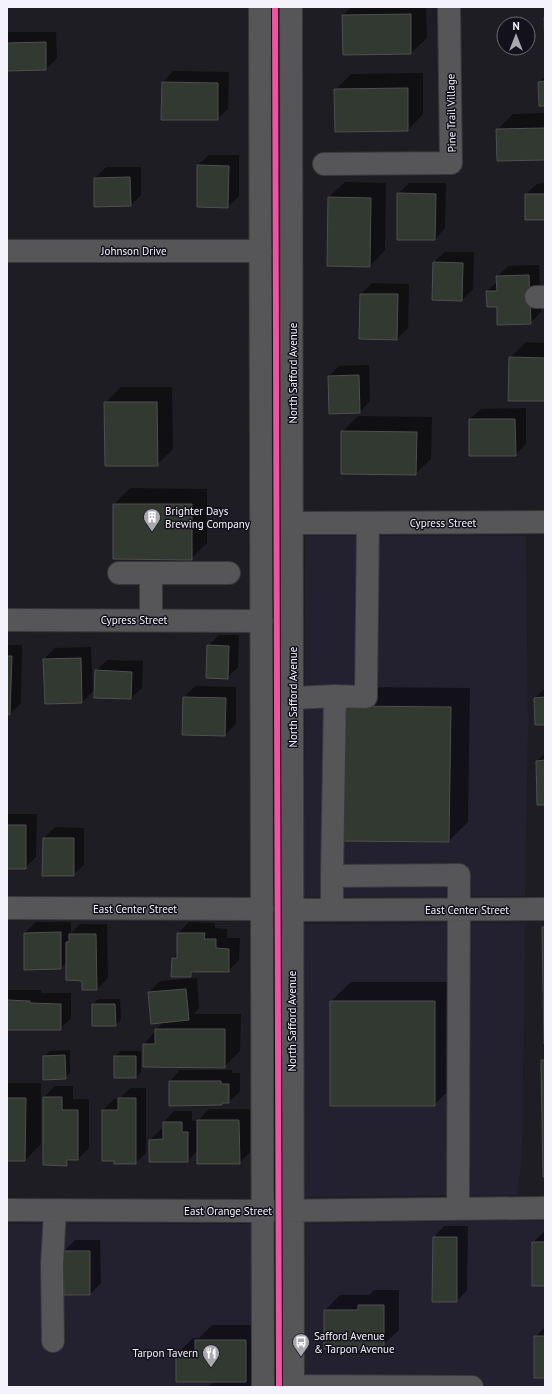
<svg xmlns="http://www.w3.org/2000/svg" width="552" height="1394" font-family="'PT Sans',sans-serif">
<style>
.built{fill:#232130}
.shadow{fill:#0007}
.building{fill:#323930;stroke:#4e4f50}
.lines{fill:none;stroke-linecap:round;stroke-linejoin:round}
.minor-casing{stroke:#39383c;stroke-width:24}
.minor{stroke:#565558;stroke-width:22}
.cycleway-casing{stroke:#13121c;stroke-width:8}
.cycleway{stroke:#f153a3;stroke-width:6}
.labels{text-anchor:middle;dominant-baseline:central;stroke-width:3;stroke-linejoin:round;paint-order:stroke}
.street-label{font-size:11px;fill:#f4f3fb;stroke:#13121c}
.poi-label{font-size:11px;fill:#f4f3fb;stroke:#13121c;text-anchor:start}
</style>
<rect width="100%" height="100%" fill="#1e1d23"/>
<path class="built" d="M305 536H526L528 728 525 896 304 897Z
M525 923 522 1155 517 1195 304 1197V924Z
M458 1221H545V1387H305L304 1224Z
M7 1224H251V1387H7Z"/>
<path class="shadow" d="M351 7H426L427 38 411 53 344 54 343 15Z
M7 32H56L57 58 46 69 7 70Z
M173 71 229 72 228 109 217 119H162L163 82Z
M423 73V114L408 130 335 90 351 74Z
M545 76V105L539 82Z
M545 113V159L497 130 513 114Z
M209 155H239V196L228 207 198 165Z
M106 167H141V195L130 206 95 178Z
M345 182 386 183 385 250 370 266 329 197Z
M409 183H446L445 228 435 239 398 194Z
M545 183V219L526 194 537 184Z
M445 252H474L473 289 462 300 434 262Z
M539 265 541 312 530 323 498 306 487 291 498 281 497 277 508 266Z
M372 283 409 284 408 328 397 339 361 294Z
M526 342 545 343V400L510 358Z
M369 365 370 401 360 412 329 376 339 366Z
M121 387H172L173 449 157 465 105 403Z
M526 408V444L515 455 470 419 481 409Z
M358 416 432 417 431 459 415 474 342 432Z
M130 488 207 489V543L191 559 114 558V504Z
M219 635H239L238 667 227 678 208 646Z
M7 645H22L21 703 10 714 7 713Z
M91 647 93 691 82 702 44 659 55 648Z
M107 660 143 661 142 688 131 698 95 697 96 671Z
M195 686 236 687V724L225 735 184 697Z
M362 687 470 688 468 822 449 841 341 840Z
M545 688V724L535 698Z
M545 753V804L537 761Z
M7 814H37L36 857 25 868H7Z
M55 827 84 828V865L73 875 44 838Z
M36 922H71V933L80 924H107L108 978 97 989 83 980 67 962 61 968 25 933Z
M189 922 215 923V928L227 929V938H240L239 960 228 971H195L190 976 173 958 178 953V933Z
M197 978 199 1008 194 1014H241L240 1051 224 1067 144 1044 163 1022 149 992 160 981Z
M351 982H454V1085L434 1105 331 1001Z
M7 990H41V993H71V1018L60 1029H7Z
M98 999H120L121 1020 115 1025 93 1004Z
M70 1050V1073L65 1078 44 1056 50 1051Z
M120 1051H141V1072L136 1077H115V1056Z
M180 1070H232V1073H240V1091L229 1102H224L221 1104 170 1081Z
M7 1083H41V1144L25 1160H7Z
M55 1086H73V1099H89V1148L78 1159H71L66 1165 44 1097Z
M130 1088H146V1153L135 1163 103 1110 114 1099H119Z
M209 1109H250V1152L239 1163 198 1150 188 1161 150 1140 161 1129H164V1122L174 1111H192V1121H198Z
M444 1226H468L467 1290 457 1301 434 1237Z
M545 1231V1285L533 1242Z
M75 1240H100L101 1283 90 1294 64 1251Z
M374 1290H399V1330L383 1345H362L358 1349 325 1310 340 1295H369Z
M212 1325H261V1366L250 1377H262V1387H207L215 1381 177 1354 193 1338H199Z
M545 1327V1377L535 1337Z"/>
<path class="building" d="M411 14V54L343 55 342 15Z
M544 17H545V55Z
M46 42V70L7 71V43Z
M545 81V106H539L538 82Z
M162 82 218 83V120H161Z
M408 88V131L335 132 334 89Z
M545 128V160L497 161 496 129Z
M197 165 229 166 228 208 197 207Z
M130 177 131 206 94 207V178Z
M397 193 436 194 435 240H397Z
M525 194H545V220H525Z
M328 197 371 198 370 267 327 266Z
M433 262 463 263 462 301 432 300Z
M529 275 531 324 497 325V307H487L486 291H497L496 276Z
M360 294H398L397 340 359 339Z
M509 357 545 358V401H508Z
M359 375 360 413 329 414 328 376Z
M104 402H157L158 466H105Z
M469 419H515L516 456H469Z
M341 431 417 432 416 475 341 474Z
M113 504H192V560L113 559Z
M207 645 229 646 228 679 206 678Z
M7 656H12L10 715 7 714Z
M81 658 82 703 45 704 43 659Z
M95 670 132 672 131 699 94 698Z
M183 697 226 698 225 736 182 735Z
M545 697V725H535L534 698Z
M342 706 451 707 449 842 340 841Z
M545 760V805H537L536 761Z
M7 825H26V869H7Z
M43 838H74V876H42Z
M542 927H545V1044H544Z
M61 932V969L24 970V933Z
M177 933H205L204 939H216V948L229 949V972H191V977H171L172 958H177Z
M69 934H96L97 990H82V981L66 980V942H69Z
M186 989 189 1020 151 1024 148 992Z
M7 1000 30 1001V1003L61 1004V1030H7Z
M330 1001H435V1106H330Z
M92 1004H115L116 1026H92Z
M155 1029H225V1068L143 1067V1044H155Z
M65 1055 66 1079 43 1080V1056Z
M114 1056H136V1078H114Z
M541 1060H545V1177H543Z
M169 1081H221V1084H229V1103H222V1105L169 1106Z
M43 1097H62V1110H78V1160H67V1166L43 1165Z
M7 1098H26L25 1161H7Z
M118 1098H136V1164H114V1161H102V1110H118Z
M197 1120H239L240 1164H197Z
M163 1122H182V1132H188V1162H149V1140L163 1139Z
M433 1237H457V1302H432Z
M532 1242H545V1286H532Z
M63 1251H90V1295H64Z
M358 1305H384V1346H359V1350L324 1349V1310H358Z
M534 1336H545V1378H534Z
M195 1340H246V1382H176V1353H195Z"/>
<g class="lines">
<g class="minor-casing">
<path id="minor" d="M260 7 263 1387
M291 7 293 1387
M324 164 451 163 449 7
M7 251H261
M536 297H545
M293 523 545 522
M119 573H229
M151 573V620
M7 620 262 621
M335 696 366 697 368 523
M293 698 335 696 332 876
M7 908 263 909
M292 910 545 909
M332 910V876L459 875 458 1208
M7 1210 263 1211 545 1208
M53 1341 52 1264 55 1211
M293 1386 472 1387"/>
</g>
<use href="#minor" class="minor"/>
<g class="cycleway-casing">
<path id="cycleway" d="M275 7 279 1387"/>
</g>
<use href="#cycleway" class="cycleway"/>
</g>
<defs>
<g id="building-pin" transform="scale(0.9)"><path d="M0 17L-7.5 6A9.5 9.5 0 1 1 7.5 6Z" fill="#a9a8af" stroke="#13121c"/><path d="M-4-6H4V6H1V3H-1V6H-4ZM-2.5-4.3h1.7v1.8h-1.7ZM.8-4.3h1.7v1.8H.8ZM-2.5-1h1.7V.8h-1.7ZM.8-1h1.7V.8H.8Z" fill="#fff"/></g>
<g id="bus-pin" transform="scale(0.9)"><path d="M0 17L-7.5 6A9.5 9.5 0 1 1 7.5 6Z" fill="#a9a8af" stroke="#13121c"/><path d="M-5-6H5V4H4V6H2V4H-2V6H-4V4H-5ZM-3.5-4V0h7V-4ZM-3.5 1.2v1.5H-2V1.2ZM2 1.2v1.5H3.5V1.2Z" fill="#fff"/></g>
<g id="restaurant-pin" transform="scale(0.9)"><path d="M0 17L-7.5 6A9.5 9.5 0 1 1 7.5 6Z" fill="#a9a8af" stroke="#13121c"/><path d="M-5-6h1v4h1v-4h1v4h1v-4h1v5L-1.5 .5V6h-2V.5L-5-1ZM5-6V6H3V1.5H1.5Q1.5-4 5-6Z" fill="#fff"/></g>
</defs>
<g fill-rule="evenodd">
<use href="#building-pin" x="152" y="517"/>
<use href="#bus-pin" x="301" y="1342"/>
<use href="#restaurant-pin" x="211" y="1353"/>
</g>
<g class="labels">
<g class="street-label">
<text transform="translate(451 113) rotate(-91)">Pine Trail Village</text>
<text x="134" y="251">Johnson Drive</text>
<text transform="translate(293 373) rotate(-90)">North Safford Avenue</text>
<text x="443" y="523">Cypress Street</text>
<text x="134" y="620">Cypress Street</text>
<text transform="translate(293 697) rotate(-90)">North Safford Avenue</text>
<text x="135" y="909">East Center Street</text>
<text x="467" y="910">East Center Street</text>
<text transform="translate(292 1021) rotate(-90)">North Safford Avenue</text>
<text x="228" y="1211">East Orange Street</text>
</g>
<g class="poi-label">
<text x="165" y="511">Brighter Days<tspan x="165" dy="13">Brewing Company</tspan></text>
<text x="314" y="1336">Safford Avenue<tspan x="314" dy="13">&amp; Tarpon Avenue</tspan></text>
<text x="198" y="1353" text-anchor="end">Tarpon Tavern</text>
</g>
</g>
<rect width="552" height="1394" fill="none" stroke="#f4f3fb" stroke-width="16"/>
<g transform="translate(516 36)"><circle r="19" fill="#13121c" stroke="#6d6c75"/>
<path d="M0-3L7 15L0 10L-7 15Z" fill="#a9a8af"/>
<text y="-6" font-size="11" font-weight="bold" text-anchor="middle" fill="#f4f3fb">N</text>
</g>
</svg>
